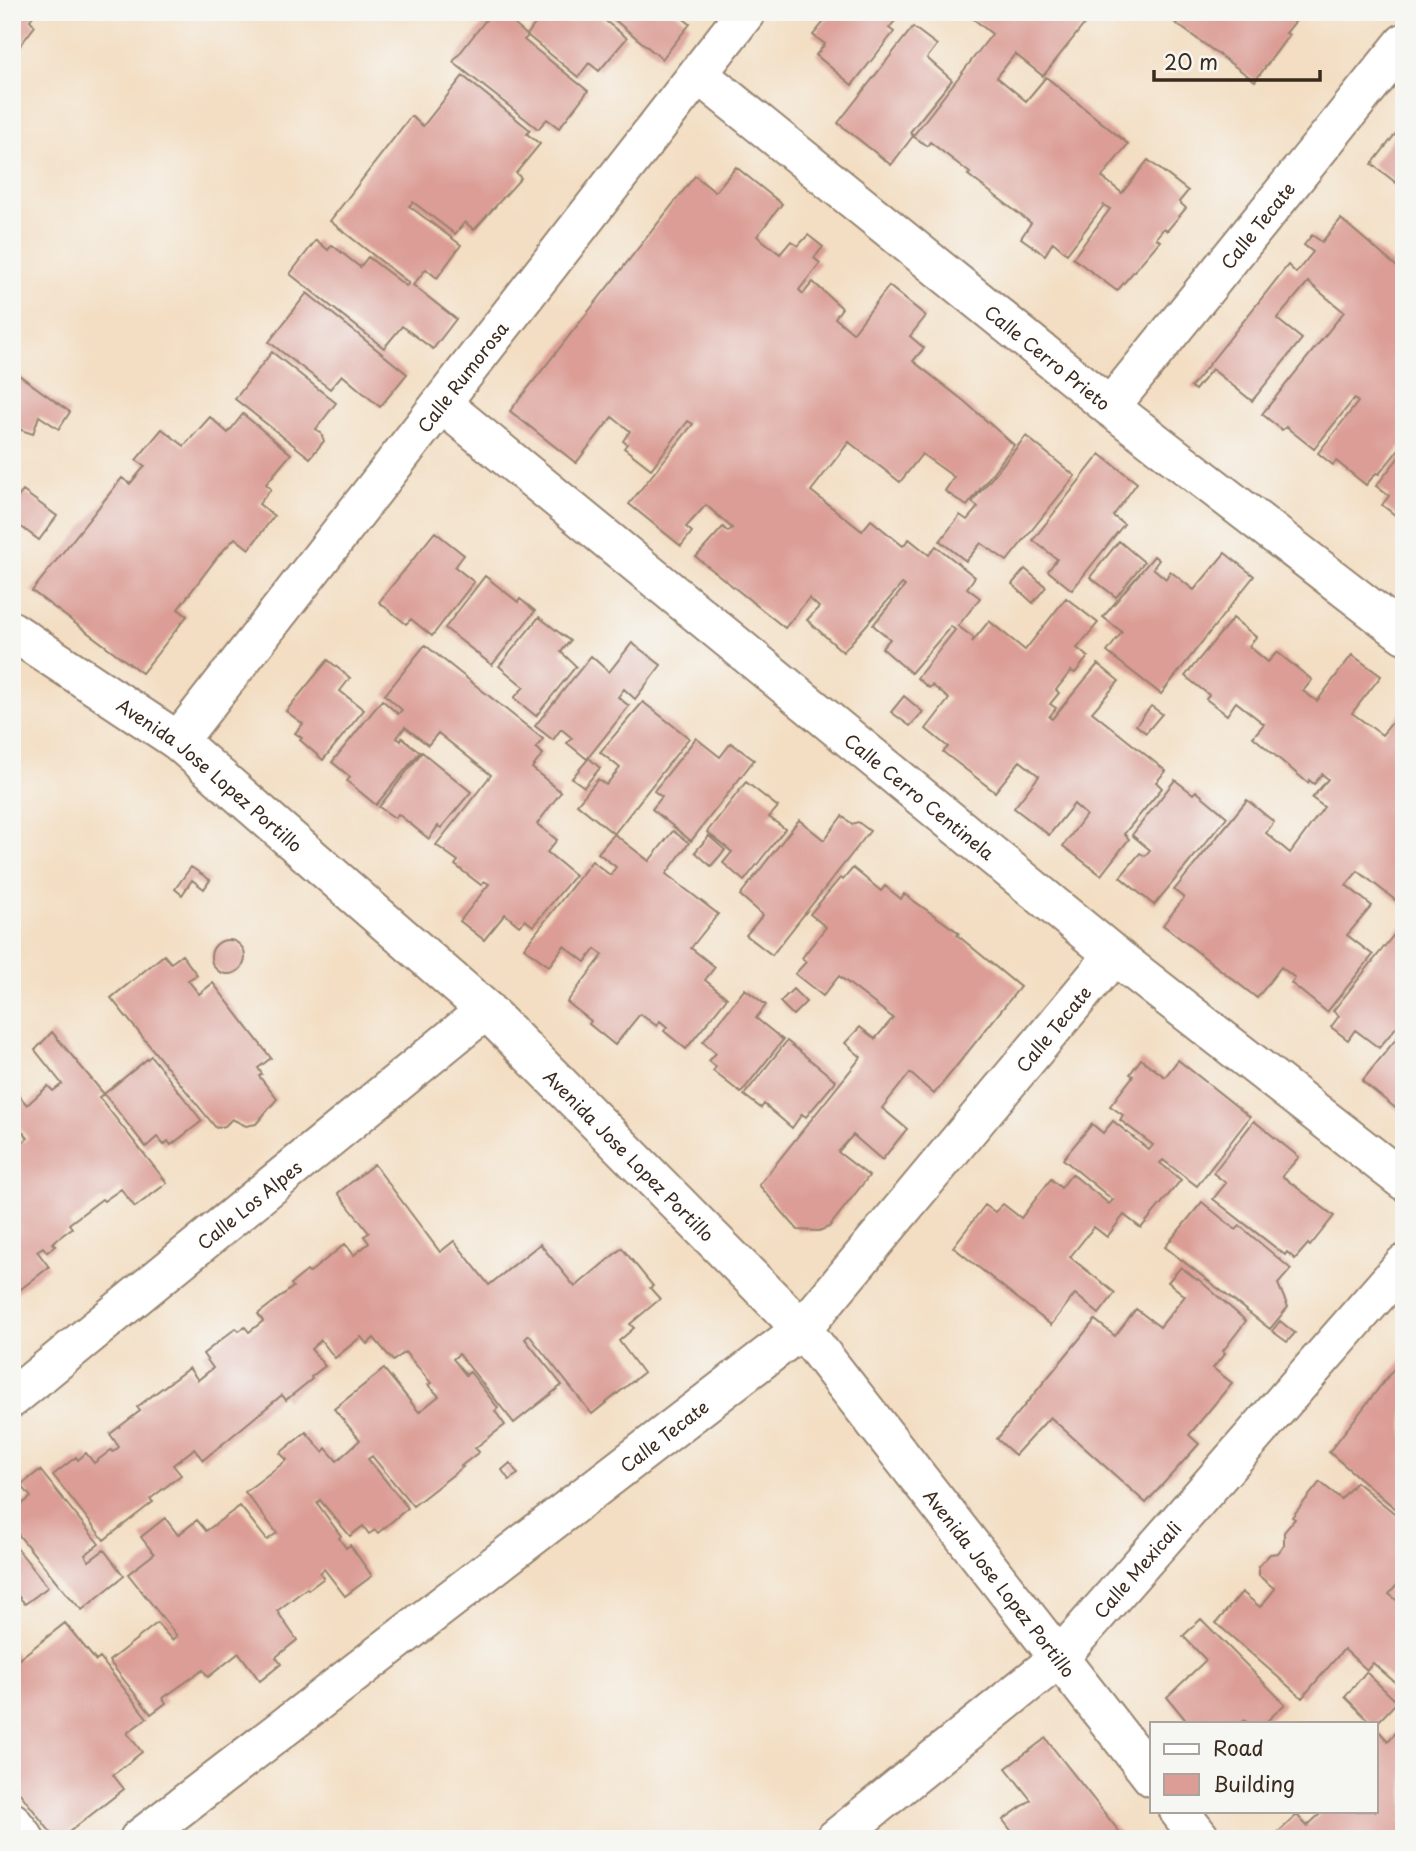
<svg xmlns="http://www.w3.org/2000/svg" width="1416" height="1851" font-family="'Playpen Sans',sans-serif">
<style>
.building{fill:#db9d95}
.lines{fill:none;stroke-linecap:round;stroke-linejoin:round}
.minor-casing{stroke:#978470;stroke-width:42}
.minor{stroke:#fff;stroke-width:38}
.labels{text-anchor:middle;dominant-baseline:central;stroke-width:5;stroke-linejoin:round;paint-order:stroke}
.street-label{font-size:18px;fill:#3b2a1e;stroke:#f6f6f2}
</style>
<rect width="100%" height="100%" fill="#f6f6f2"/>
<filter id="ink" filterUnits="userSpaceOnUse"><feTurbulence type="fractalNoise" baseFrequency=".0143" numOctaves="2"/><feDisplacementMap in="SourceGraphic" scale="14" xChannelSelector="R" yChannelSelector="G"/><feConvolveMatrix kernelMatrix="1 2 1 2 8 2 1 2 1" color-interpolation-filters="sRGB"/></filter>
<filter id="wash" filterUnits="userSpaceOnUse"><feTurbulence type="fractalNoise" baseFrequency=".00686" numOctaves="4" result="noise"/><feDisplacementMap in="SourceGraphic" scale="28" xChannelSelector="R" yChannelSelector="G"/><feGaussianBlur stdDeviation="1.57" result="paint"/><feColorMatrix in="noise" values="0 0 0 0 0 0 0 0 0 0 0 0 0 0 0 0 0 1.4 0 .05"/><feComposite in="paint" operator="in"/></filter>
<g filter="url(#wash)">
<rect width="100%" height="100%" fill="#f3dec3"/>
<g id="blocks">
<path class="building" d="M12 12H36L30 20 35 26 12 56Z
M492 12H500L528 36 524 40 588 91 559 128 547 119 538 129 453 62Z
M564 12H594L627 38 599 71 589 63 578 77 527 35 543 13 555 22Z
M605 12H675L690 24 662 59Z
M832 12H894L899 16 889 28 894 32 852 85 816 55 825 44 813 35Z
M965 12H1094L1043 76 1015 54 997 77 1026 101 1046 77 1128 144 1102 177 1122 193 1148 160 1188 191 1179 202 1186 208 1167 231 1164 228 1156 238 1160 241 1117 291 1073 258 1110 209 1104 205 1067 254 1053 242 1045 255 1021 238 1031 223 968 175 970 173 930 142 927 146 913 136 992 34Z
M1174 12H1303L1286 33 1289 35 1255 81 1170 19Z
M913 27 937 45 927 58 952 80 910 132 913 136 891 165 838 123Z
M463 76 530 130 527 134 540 144 516 173 521 178 474 230 465 222 455 234 413 202 409 206 461 245 437 278 426 269 413 285 456 319 433 349 402 326 384 348 290 274 316 240 328 250 332 245 360 267 368 257 406 286 409 283 330 221 411 116 423 126Z
M1404 123V189L1372 164Z
M736 167 782 204 757 236 780 254 791 241 798 246 808 235 823 247 814 258 820 263 799 290 803 294 813 282 842 308 835 318 853 333 889 286 926 316 910 336 924 348 913 361 964 401 1014 445 967 506 945 491 954 477 922 454 900 482 849 442 811 491 862 531 871 520 903 546 909 539 929 555 936 546 975 577 967 588 980 598 958 626 974 638 972 642 989 621 1025 650 1066 598 1098 623 1077 648 1088 657 1075 673 1071 671 1056 690 1059 693 1050 704 1056 708 1049 717 1052 719 1098 664 1119 681 1092 712 1166 771 1156 782 1162 788 1124 834 1129 839 1101 875 1063 846 1086 815 1074 804 1049 835 1014 808 1039 776 1020 761 995 792 943 752 948 747 926 729 949 699 932 685 929 688 917 678 955 630 951 626 911 673 882 648 890 639 873 625 905 586 902 584 843 652 807 620 819 607 809 598 785 628 696 557 723 527 728 532 732 528 706 505 686 527 692 532 681 546 629 504 693 424 688 421 651 469 624 448 627 444 623 441 630 431 612 417 576 463 510 411 695 176 715 192Z
M1341 219 1404 273V443L1379 474 1376 473 1366 485 1336 461 1333 465 1318 453 1358 402 1354 399 1314 449 1286 427 1282 430 1262 414 1344 312 1308 282 1277 319 1302 339 1252 401 1212 369 1195 390 1191 387 1288 265 1296 273 1313 252 1304 245 1312 235 1322 242Z
M307 293 407 374 380 407 342 375 330 389 269 342Z
M272 352 336 403 316 429 321 433 324 441 310 458 235 399Z
M12 370 70 412 59 429 39 416 33 434 12 427Z
M243 414 291 454 266 484 271 489 259 504 274 516 249 549 235 538 219 555 178 609 187 616 142 673 32 591 122 478 130 484 145 466 136 460 162 429 184 446 210 417 228 433Z
M1026 436 1075 476 1007 561 981 543 966 561 940 541 960 515 967 520 978 507 972 502Z
M1404 451V522L1382 505 1389 496 1376 486Z
M1100 454 1137 483 1113 516 1124 524 1072 590 1048 571 1057 559 1033 540Z
M23 491 57 516 39 540 12 520V504Z
M435 532 464 555 455 567 474 582 432 636 411 619 406 624 379 602Z
M1119 541 1144 562 1116 597 1090 577Z
M1225 553 1254 576 1161 694 1107 652 1122 632 1103 617 1154 556 1159 560 1153 568 1166 579 1170 571 1194 590Z
M1025 569 1046 587 1033 603 1012 584Z
M485 576 518 602 520 599 535 611 492 665 445 628Z
M539 617 570 641 561 652 576 666 536 716 514 698 524 687 499 666Z
M1233 618 1256 637 1249 646 1268 662 1277 652 1312 680 1303 691 1317 701 1352 655 1381 676 1352 713 1382 735 1404 708V907L1358 871 1346 885 1372 906 1347 935 1373 955 1327 1012 1291 983 1295 978 1281 967 1257 998 1163 925 1184 898 1174 890 1247 800 1274 822 1266 833 1290 853 1324 807 1312 798 1328 779 1322 774 1314 784 1309 780 1308 783 1253 737 1264 724 1236 702 1227 715 1206 699 1209 695 1185 676Z
M632 643 661 665 635 699 624 689 618 697 629 706 587 759 567 743 572 738 561 729 553 740 535 726 591 656 609 672Z
M425 645 543 739 536 748 543 754 532 768 561 792 537 824 557 840 547 852 575 875 533 926 525 920 519 926 505 914 484 940 460 921 489 884 484 881 481 885 455 865 458 861 436 845 491 775 438 733 428 745 405 727 397 738 401 741 402 738 420 752 376 805 347 781 350 777 332 762 382 700 398 714 402 710 385 695Z
M328 660 350 678 340 691 364 710 323 760 300 740 302 738 295 733 303 724 286 711Z
M904 696 923 712 910 726 891 712Z
M643 702 689 738 614 834 577 804 598 779 606 785 620 768 600 752Z
M1151 706 1162 714 1146 733 1136 725Z
M696 738 720 757 731 743 754 760 691 841 652 809 662 797 654 791Z
M422 752 471 792 441 828 438 826 429 839 398 814 395 818 379 807Z
M589 758 600 768 584 787 572 778Z
M1175 780 1193 794 1196 791 1227 817 1154 905 1120 877 1140 853 1145 856 1150 850 1132 835Z
M746 782 778 807 769 817 785 829 744 881 723 863 732 852 707 832Z
M842 816 852 824 858 822 870 831 772 955 746 935 763 915 740 895 799 820 824 840Z
M673 831 689 843 666 874 718 914 691 948 715 967 705 980 727 998 686 1049 664 1031 667 1027 660 1021 657 1026 640 1014 615 1045 589 1024 591 1021 567 1002 603 955 595 949 585 962 564 946 549 966 524 948 592 861 610 875 616 867 598 853 614 834 649 861Z
M709 836 725 850 711 866 695 852Z
M191 867 210 880 204 889 192 880 182 895 175 889Z
M853 868 881 891 885 886 901 899 904 894 959 933 957 935 1020 987 934 1094 910 1073 882 1108 907 1129 882 1160 853 1135 838 1152 869 1176 829 1227 819 1231 798 1230 759 1185 861 1057 845 1043 860 1027 875 1039 893 1018 839 976 823 996 795 974 806 962 802 958 826 927 810 914 840 878 843 880Z
M1404 922V1018L1379 1048 1355 1030 1348 1040 1331 1027 1339 1016 1333 1011Z
M211 957a17 17 0 1 1 34 0a17 17 0 1 1-34 0Z
M164 955 171 963 182 955 197 975 188 980 199 994 213 983 271 1058 258 1068 262 1074 259 1076 277 1099 256 1124 246 1126 232 1119 225 1126 216 1128 111 998Z
M745 989 766 1005 756 1018 783 1040 741 1093 713 1071 716 1067 709 1061 716 1053 703 1042Z
M793 989 806 1002 793 1015 780 1002Z
M1404 1029V1115L1362 1081Z
M52 1032 104 1094 99 1097 167 1183 135 1207 121 1189 104 1201 102 1199 69 1224 72 1228 52 1243 55 1246 47 1252 43 1247 37 1251 49 1267 12 1296V1150L28 1138 12 1119V1087L27 1105 48 1086 53 1091 62 1084 35 1050Z
M787 1041 836 1081 806 1117 802 1114 792 1128 764 1104 761 1108 744 1095Z
M151 1056 202 1121 171 1145 168 1141 164 1145 157 1137 146 1147 104 1094Z
M1141 1059 1165 1077 1178 1060 1250 1117 1197 1186 1163 1160 1160 1163 1181 1180 1141 1228 1124 1215 1107 1237 1094 1227 1070 1257 1115 1293 1099 1314 1075 1294 1051 1325 953 1247 985 1205 995 1212 1003 1204 1021 1218 1051 1179 1061 1188 1072 1174 1109 1204 1113 1200 1063 1159 1092 1124 1103 1133 1113 1121 1149 1150 1153 1145 1120 1120 1123 1115 1110 1106 1133 1076 1130 1074Z
M1254 1121 1299 1157 1282 1176 1334 1216 1310 1246 1308 1244 1295 1259 1287 1252 1285 1255 1213 1199 1226 1183 1213 1173Z
M374 1164 440 1252 454 1241 489 1285 540 1244 575 1287 622 1248 653 1286 650 1288 660 1299 630 1324 634 1328 619 1341 643 1373 592 1414 529 1335 525 1339 562 1385 514 1423 459 1354 453 1359 466 1375 470 1372 498 1408 495 1411 505 1425 475 1448 479 1452 461 1466 463 1467 413 1506 372 1456 368 1459 408 1508 378 1533 375 1530 369 1534 363 1526 350 1536 320 1500 317 1503 341 1536 339 1538 346 1548 350 1545 372 1576 345 1596 324 1569 320 1573 324 1578 308 1590 307 1588 277 1611 297 1640 276 1657 281 1664 260 1681 239 1653 208 1677 203 1670 163 1698 166 1703 151 1714 109 1661 157 1623 172 1640 177 1636 128 1574 154 1554 141 1537 165 1518 178 1535 197 1520 206 1531 240 1506 267 1540 277 1533 245 1492 287 1460 280 1453 306 1432 323 1452 326 1448 337 1461 360 1440 334 1409 384 1369 419 1412 439 1396 428 1385 431 1383 405 1352 393 1361 374 1338 367 1344 361 1337 335 1358 321 1340 311 1349 325 1366 311 1377 312 1379 286 1400 282 1395 203 1460 194 1449 173 1465 181 1475 150 1499 153 1502 104 1540 53 1475 76 1457 78 1460 86 1453 94 1463 111 1450 113 1452 119 1447 110 1434 140 1411 137 1407 189 1368 198 1380 213 1368 203 1354 236 1328 239 1331 245 1327 249 1332 263 1321 258 1314 293 1287 291 1284 307 1271 309 1273 345 1244 354 1255 369 1243 364 1236 369 1233 338 1193Z
M1202 1202 1236 1230 1240 1226 1291 1269 1278 1284 1288 1307 1270 1329 1165 1247Z
M1181 1267 1197 1280 1198 1279 1246 1321 1223 1351 1225 1353 1213 1368 1232 1383 1189 1435 1199 1444 1146 1503 1050 1417 1015 1455 997 1439 1095 1320 1115 1336 1136 1309 1160 1327 1185 1296 1168 1282Z
M1280 1321 1295 1333 1287 1342 1272 1331Z
M1404 1356V1516L1329 1452Z
M510 1463 518 1474 509 1480 502 1470Z
M40 1470 99 1544 85 1555 89 1561 104 1550 124 1576 82 1610 65 1592 12 1527V1512L31 1497 21 1485Z
M1320 1482 1341 1499 1356 1482 1404 1521V1577L1389 1594 1404 1606V1678L1398 1685 1373 1663 1367 1670 1344 1649 1302 1698 1216 1623 1242 1592 1260 1607 1275 1589 1259 1576V1566L1270 1554 1278 1553 1284 1545V1532L1295 1519 1292 1517Z
M12 1542 48 1587 25 1604 14 1591 12 1593Z
M1201 1619 1285 1704 1265 1723H1248L1245 1720 1241 1723H1188L1167 1697 1206 1660 1183 1636Z
M65 1623 96 1661 100 1658 147 1718 127 1733 142 1752 113 1775 124 1789 60 1839H56L12 1783V1649L19 1659Z
M1366 1672 1397 1702 1377 1723H1371L1345 1697Z
M1404 1724V1818L1401 1821 1404 1823V1839H1280L1276 1834 1297 1815 1307 1826 1323 1811H1376V1728L1388 1741Z
M1046 1738 1049 1743 1125 1839H1006L1013 1833 1003 1820 1031 1800 1006 1768Z"/>
</g>
</g>
<g filter="url(#ink)">
<use href="#blocks" fill-opacity="0" stroke="#978470" stroke-width="2"/>
<g class="lines">
<g class="minor-casing">
<g id="minor">
<path id="s1" d="M698 74 1110 407 1404 634"/>
<path id="s2" d="M442 404 1114 955 1404 1181"/>
<path id="s3" d="M1110 407 1404 43"/>
<path id="s4" d="M12 631 178 741 486 1010 802 1329 1152 1777"/>
<path id="s5" d="M178 741 746 12"/>
<path id="s6" d="M12 1398 486 1010"/>
<path d="M1179 1811 1201 1839"/>
<path d="M12 1822 25 1839"/>
<path id="s7" d="M139 1839 802 1329 1114 955"/>
<path id="s8" d="M835 1839 1058 1659 1404 1264"/>
</g>
</g>
<use href="#minor" class="minor"/>
</g>
</g>
<g class="labels">
<g class="street-label">
<text stroke="none"><textPath href="#s3" startOffset="234">Calle Tecate</textPath></text>
<text stroke="none"><textPath href="#s1" startOffset="450">Calle Cerro Prieto</textPath></text>
<text stroke="none"><textPath href="#s5" startOffset="462">Calle Rumorosa</textPath></text>
<text stroke="none"><textPath href="#s4" startOffset="245">Avenida Jose Lopez Portillo</textPath></text>
<text stroke="none"><textPath href="#s2" startOffset="618">Calle Cerro Centinela</textPath></text>
<text stroke="none"><textPath href="#s7" startOffset="1228">Calle Tecate</textPath></text>
<text stroke="none"><textPath href="#s4" startOffset="812">Avenida Jose Lopez Portillo</textPath></text>
<text stroke="none"><textPath href="#s6" startOffset="306">Calle Los Alpes</textPath></text>
<text stroke="none"><textPath href="#s7" startOffset="662">Calle Tecate</textPath></text>
<text stroke="none"><textPath href="#s8" startOffset="406">Calle Mexicali</textPath></text>
<text stroke="none"><textPath href="#s4" startOffset="1379">Avenida Jose Lopez Portillo</textPath></text>
</g>
</g>
<rect width="1416" height="1851" fill="none" stroke="#f6f6f2" stroke-width="42"/>
<rect x="1150" y="1722" width="228" height="91" fill="#f6f6f2" stroke="#aba49d" stroke-width="2"/>
<rect x="1164" y="1744" width="35" height="10" fill="#ffffff" stroke="#aba49d" stroke-width="2"/>
<text x="1213" y="1756" font-size="21" fill="#3b2a1e">Road</text>
<rect x="1164" y="1774" width="35" height="21" fill="#db9d95" stroke="#aba49d" stroke-width="2"/>
<text x="1213" y="1792" font-size="21" fill="#3b2a1e">Building</text>
<path d="M1154 70v10h166v-10" fill="none" stroke="#3b2a1e" stroke-width="3.5"/>
<text x="1164" y="70" font-size="21" fill="#3b2a1e" stroke="#f6f6f2" stroke-width="5" paint-order="stroke">20 m</text>
</svg>
